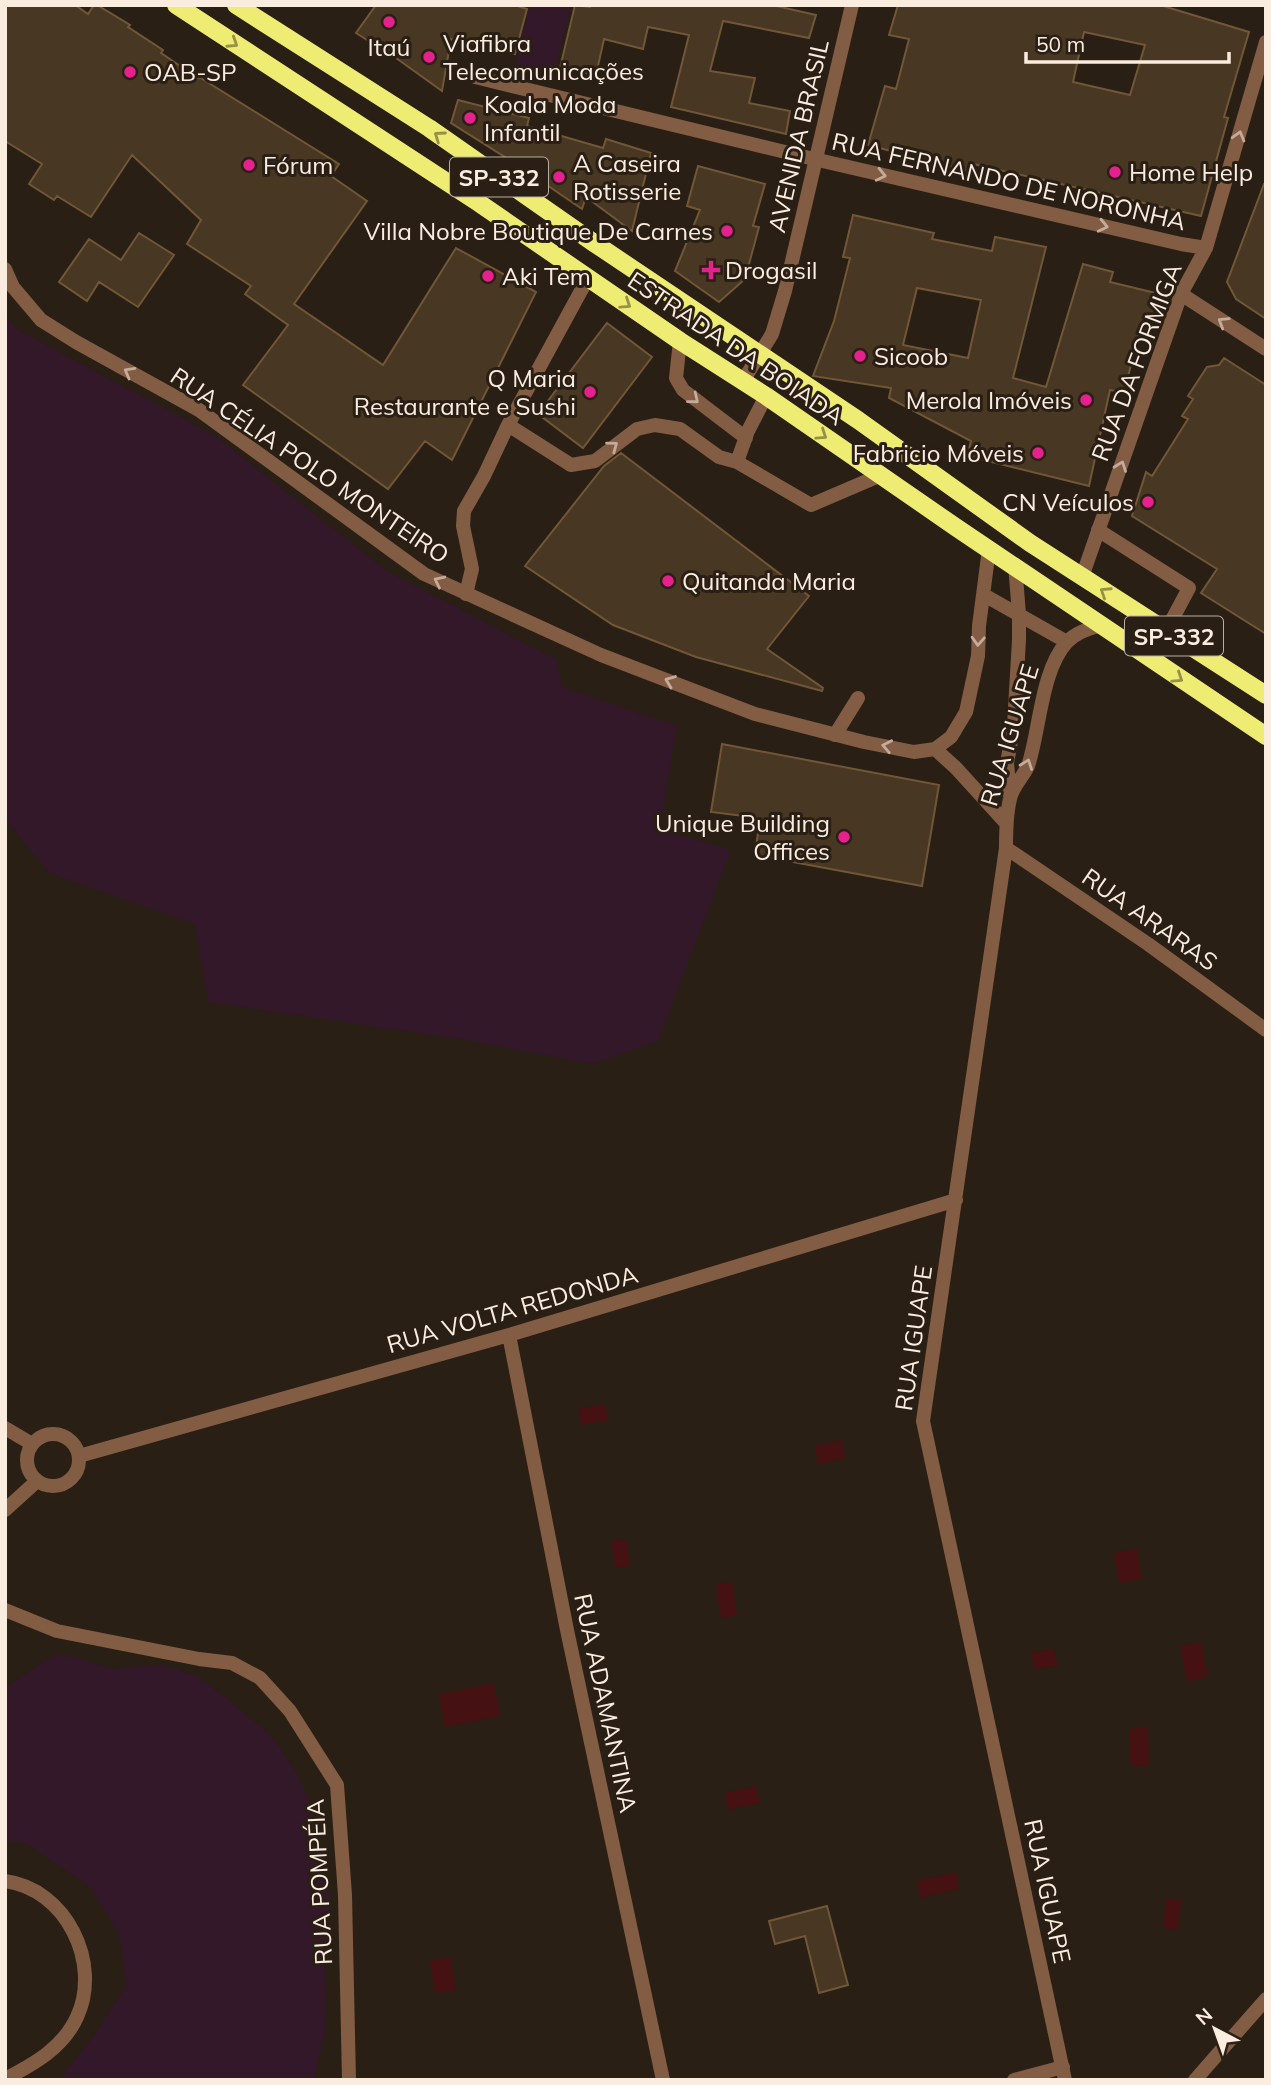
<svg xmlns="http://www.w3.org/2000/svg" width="1271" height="2085" font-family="Mulish,sans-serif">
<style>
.green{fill:#33182a}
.water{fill:#451112}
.building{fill:#483722;stroke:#715737;stroke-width:2;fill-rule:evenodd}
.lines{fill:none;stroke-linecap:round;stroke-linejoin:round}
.service{stroke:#835c44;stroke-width:14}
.minor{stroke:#835c44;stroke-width:14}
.tertiary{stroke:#835c44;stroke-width:14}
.primary{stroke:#efec73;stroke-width:18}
.oneway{stroke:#969048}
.oneway2{stroke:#c5ab9a}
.poi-dot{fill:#e6218e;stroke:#291f14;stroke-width:2.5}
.labels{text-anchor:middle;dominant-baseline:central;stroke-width:6;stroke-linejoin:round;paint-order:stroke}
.shield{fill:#291f14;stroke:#bcaea3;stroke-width:2}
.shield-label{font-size:23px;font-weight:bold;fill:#fbece0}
.poi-label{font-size:24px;fill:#fbece0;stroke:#291f14;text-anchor:start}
.street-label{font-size:24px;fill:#fbece0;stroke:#291f14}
</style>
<rect width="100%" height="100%" fill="#291f14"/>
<path class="green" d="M530 5H572L552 81 513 71Z
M5 316 18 330 214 435 387 571 557 660 562 687 677 726 660 829 731 850 658 1041 592 1064 471 1041 208 1002 195 924 49 873 5 819Z
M57 1654 85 1660 113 1670 140 1665 169 1666 196 1676 220 1693 264 1729 281 1749 297 1774 319 1822 330 1905 329 1931 324 1956 326 2008 324 2036 314 2080H59L95 2034 126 1986 120 1935 90 1887 26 1843 5 1842V1688Z"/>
<path class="water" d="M605 1404 608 1420 581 1425 578 1409Z
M841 1440 845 1458 818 1464 815 1446Z
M626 1539 630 1566 615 1568 611 1541Z
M1137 1549 1142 1579 1119 1583 1114 1553Z
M732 1582 737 1615 721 1618 716 1585Z
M1201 1642 1208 1677 1187 1682 1180 1646Z
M1055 1649 1057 1666 1034 1669 1031 1652Z
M494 1683 500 1716 445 1727 439 1694Z
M1148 1727 1149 1765 1131 1766 1129 1729Z
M756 1786 760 1803 728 1810 725 1793Z
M956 1872 959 1889 920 1898 917 1881Z
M1166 1899 1181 1900 1178 1930 1163 1928Z
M450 1957 456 1990 435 1993 430 1961Z"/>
<path class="building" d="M5 5H75L88 14 94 5H97L130 25 128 27 163 50 161 53 198 78 199 77 339 164 331 176 367 201 294 304 383 365 456 248 536 292 452 460 425 441 388 489 243 385 288 325 245 294 251 286 187 244 201 220 132 155 91 217 57 196 54 200 29 184 42 164 5 141Z
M376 5H514L527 9 515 54 451 39 442 91 396 58 356 33Z
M575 5 590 7V5H772L816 15 809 38 723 21 710 71 755 78 749 103 790 111 786 134 671 107 689 35 648 27 643 49 604 39 596 75 560 68Z
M898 5H1160L1249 32 1224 117 1228 118 1201 216 973 164 971 172 868 145 885 86 896 89 909 39 889 35ZM1084 32 1145 45 1130 95 1073 82Z
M458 100 529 118 527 126 603 148 606 139 651 153 632 231 586 197 582 209 516 164 451 123Z
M698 166 765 184 753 226 759 227 745 279 719 302 675 271 700 210 687 206Z
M1264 184H1266V319L1236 299 1227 282Z
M853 215 934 233 932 239 992 251 995 237 1046 247 1013 378 1046 387 1083 264 1113 272 1110 282 1160 294 1149 334 1139 332 1124 393 1110 390 1089 486 967 456 971 441 889 398 891 388 813 376 834 321 850 258 843 257ZM917 288 981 300 968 358 903 345Z
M139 233 174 255 138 307 99 282 87 301 59 282 89 239 121 260Z
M607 323 652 357 583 448 538 414Z
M1224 358 1266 385V634L1201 593 1217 569 1132 516 1146 472 1152 476 1188 419 1182 416 1193 399 1188 396 1207 367 1219 365Z
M621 453 809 596 767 649 823 688 822 691 696 657 613 625 525 566 604 466Z
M722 744 939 785 922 886 755 855 760 818 711 812Z
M827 1906 848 1985 819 1993 805 1936 775 1944 769 1921Z"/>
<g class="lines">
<path class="service" d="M680 341 676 378 683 390 746 438
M508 425 571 465 595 461 637 429 655 425 680 429 719 457 737 462 811 505 881 475
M737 462 748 431 766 396
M1098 530 1189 588 1166 631
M466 594 472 569 463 526 464 511 484 476 508 425 588 278
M835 735 858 698"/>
<path class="minor" d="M475 77 814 159 1181 244 1206 248
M5 269 13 287 41 320 76 342 199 410 424 574 601 655 755 714 864 742 914 752 935 749 951 737 966 712 978 656 979 626 989 549
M1181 294 1266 349
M1082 577 1181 294 1206 248 1266 42
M984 595 1067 642
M935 749 956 768 1006 823
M1010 796 1007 763 1014 725 1019 640V614L1015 565
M1006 848 1148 944 1266 1030
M509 1335 567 1630 663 2080
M5 1428 32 1444
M27 1460a26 26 0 1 1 52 0a26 26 0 1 1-52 0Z
M79 1456 509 1335 956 1200
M5 1510 37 1481
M5 1610 57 1631 199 1659 232 1663 260 1678 290 1711 337 1785 345 1895 349 2080
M5 1881C66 1889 102 1963 77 2017 63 2048 34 2064 5 2079
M1014 2080 1063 2067
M1065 2080 923 1421 1006 848C1006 832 1006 815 1010 799 1012 787 1023 777 1028 766 1040 730 1041 670 1067 642 1076 632 1089 629 1101 625
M1195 2080 1266 1999"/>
<path class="tertiary" d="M743 381 772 334 785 291 852 5"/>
<path class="primary" d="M176 5 479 203 680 341 766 396 957 528 1266 736
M236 5 429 128 594 243 858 420 1030 543 1266 695"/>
</g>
<defs><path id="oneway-chevron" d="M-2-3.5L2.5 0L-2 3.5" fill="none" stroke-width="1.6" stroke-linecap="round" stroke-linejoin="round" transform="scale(1.75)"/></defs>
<g class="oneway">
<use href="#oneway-chevron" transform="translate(233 43) rotate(33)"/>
<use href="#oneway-chevron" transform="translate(439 136) rotate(-145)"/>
<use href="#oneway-chevron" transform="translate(626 304) rotate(34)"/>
<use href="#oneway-chevron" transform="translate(822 435) rotate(34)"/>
<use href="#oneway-chevron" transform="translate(1105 592) rotate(-147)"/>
<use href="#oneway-chevron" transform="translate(1178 678) rotate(34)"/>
</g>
<g class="oneway2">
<use href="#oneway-chevron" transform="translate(1239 136) rotate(-74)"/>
<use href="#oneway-chevron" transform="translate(881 175) rotate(13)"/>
<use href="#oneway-chevron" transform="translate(1103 226) rotate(13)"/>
<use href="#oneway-chevron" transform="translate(1223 322) rotate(-148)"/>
<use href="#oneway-chevron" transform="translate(129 372) rotate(-151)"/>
<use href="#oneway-chevron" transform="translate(694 399) rotate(39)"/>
<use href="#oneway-chevron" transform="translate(613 446) rotate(-36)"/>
<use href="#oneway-chevron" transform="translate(1121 466) rotate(-70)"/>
<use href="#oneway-chevron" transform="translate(439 581) rotate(-154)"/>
<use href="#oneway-chevron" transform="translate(978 641) rotate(93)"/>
<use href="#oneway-chevron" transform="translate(670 681) rotate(-159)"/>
<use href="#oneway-chevron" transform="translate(887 746) rotate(-169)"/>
<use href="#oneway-chevron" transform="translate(1027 764) rotate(-70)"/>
</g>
<g class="poi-dot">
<circle cx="389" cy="22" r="7"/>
<circle cx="429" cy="57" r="7"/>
<circle cx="130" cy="72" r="7"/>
<circle cx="470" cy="118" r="7"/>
<circle cx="249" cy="165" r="7"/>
<circle cx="1115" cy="172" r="7"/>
<circle cx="559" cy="177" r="7"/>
<circle cx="727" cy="231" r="7"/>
<path d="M707.5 259.5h7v7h7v7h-7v7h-7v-7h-7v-7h7z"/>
<circle cx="488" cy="276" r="7"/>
<circle cx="860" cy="356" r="7"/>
<circle cx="590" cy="392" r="7"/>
<circle cx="1086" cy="400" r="7"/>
<circle cx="1038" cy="453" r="7"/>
<circle cx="1148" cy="502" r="7"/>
<circle cx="668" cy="581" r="7"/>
<circle cx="844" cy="837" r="7"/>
</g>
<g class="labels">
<g class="shield">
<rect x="450" y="157.5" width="98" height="39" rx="5"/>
<rect x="1125" y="616.5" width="98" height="39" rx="5"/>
</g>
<g class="shield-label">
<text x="499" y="177">SP-332</text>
<text x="1174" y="636">SP-332</text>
</g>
<g class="poi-label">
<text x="443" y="43">Viafibra<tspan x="443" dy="28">Telecomunicações</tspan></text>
<text x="389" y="47" text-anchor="middle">Itaú</text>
<text x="144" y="72">OAB-SP</text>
<text x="484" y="104">Koala Moda<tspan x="484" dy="28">Infantil</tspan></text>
<text x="573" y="163">A Caseira<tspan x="573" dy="28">Rotisserie</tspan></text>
<text x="263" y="165">Fórum</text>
<text x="1129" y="172">Home Help</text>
<text x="713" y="231" text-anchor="end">Villa Nobre Boutique De Carnes</text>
<text x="725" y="270">Drogasil</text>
<text x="502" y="276">Aki Tem</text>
<text x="874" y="356">Sicoob</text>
<text x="576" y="378" text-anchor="end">Q Maria<tspan x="576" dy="28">Restaurante e Sushi</tspan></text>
<text x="1072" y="400" text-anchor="end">Merola Imóveis</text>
<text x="1024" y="453" text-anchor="end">Fabricio Móveis</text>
<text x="1134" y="502" text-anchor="end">CN Veículos</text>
<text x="682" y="581">Quitanda Maria</text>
<text x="830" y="823" text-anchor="end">Unique Building<tspan x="830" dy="28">Offices</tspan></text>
</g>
<g class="street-label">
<text transform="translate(798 136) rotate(-77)">AVENIDA BRASIL</text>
<text transform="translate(1009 181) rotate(13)">RUA FERNANDO DE NORONHA</text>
<text transform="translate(736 348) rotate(34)">ESTRADA DA BOIADA</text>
<text transform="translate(1136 362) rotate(-69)">RUA DA FORMIGA</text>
<text transform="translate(310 465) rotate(34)">RUA CÉLIA POLO MONTEIRO</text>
<text transform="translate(1009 735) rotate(-73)">RUA IGUAPE</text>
<text transform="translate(1150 919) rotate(35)">RUA ARARAS</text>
<text transform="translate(512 1309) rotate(-16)">RUA VOLTA REDONDA</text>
<text transform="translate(913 1338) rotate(-82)">RUA IGUAPE</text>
<text transform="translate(606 1703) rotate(78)">RUA ADAMANTINA</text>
<text transform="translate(319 1882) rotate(-93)">RUA POMPÉIA</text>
<text transform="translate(1048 1891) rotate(78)">RUA IGUAPE</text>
</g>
</g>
<rect width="1271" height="2085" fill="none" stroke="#fbece0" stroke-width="14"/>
<g transform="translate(1215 2029) rotate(319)" stroke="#291f14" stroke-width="5" paint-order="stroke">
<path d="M0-5L12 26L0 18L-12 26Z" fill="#fbece0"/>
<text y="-10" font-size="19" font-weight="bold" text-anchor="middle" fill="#fbece0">N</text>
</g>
<path d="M1026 52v10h203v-10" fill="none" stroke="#fbece0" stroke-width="3.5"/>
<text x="1036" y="52" font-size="21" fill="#fbece0" stroke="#291f14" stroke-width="5" paint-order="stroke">50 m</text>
</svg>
